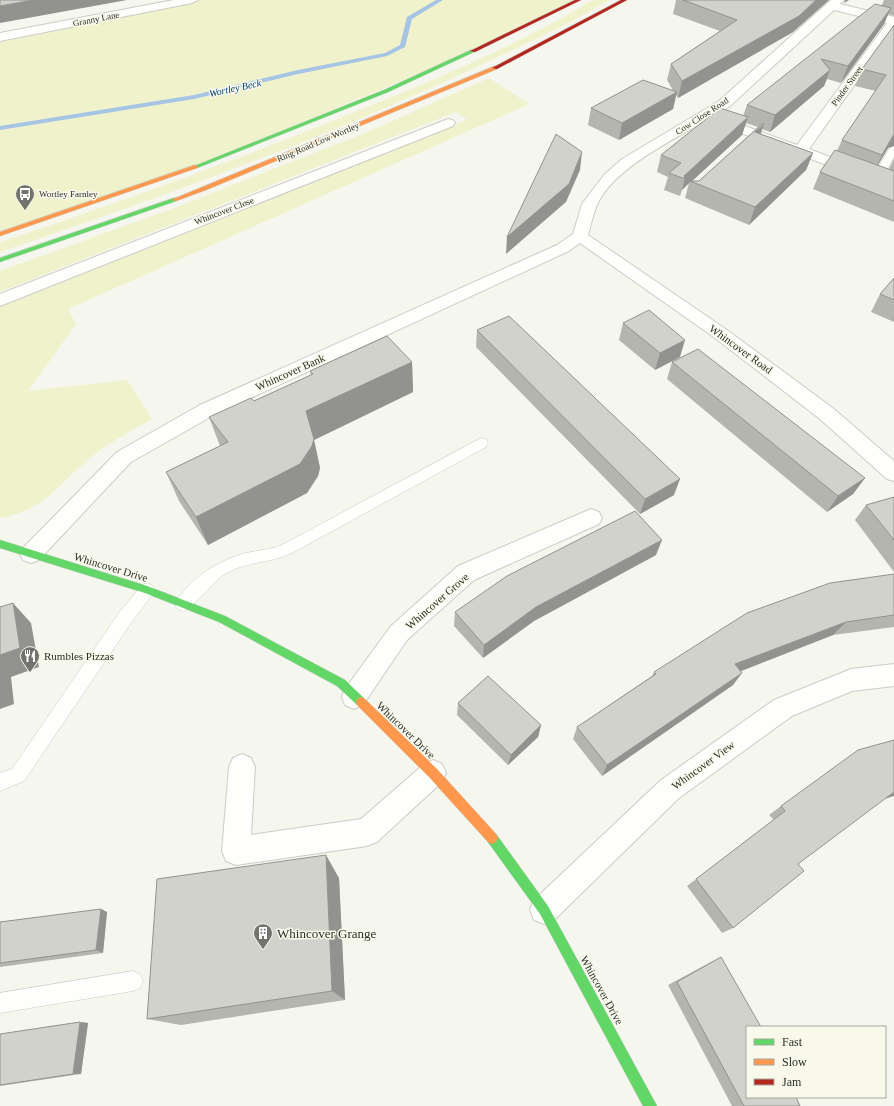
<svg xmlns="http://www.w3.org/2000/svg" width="894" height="1106" font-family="'Times New Roman',serif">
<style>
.green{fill:#f0f2cc}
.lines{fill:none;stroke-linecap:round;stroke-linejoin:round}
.stream{fill:#a6c4e4;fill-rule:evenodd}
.lane-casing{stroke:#cbccc6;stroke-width:1}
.street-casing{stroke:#cbccc6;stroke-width:2}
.fast-casing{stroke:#cbccc6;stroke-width:1}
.slow-casing{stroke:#cbccc6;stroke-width:1}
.jam-casing{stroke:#cbccc6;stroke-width:1}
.lane{fill:#fefefc;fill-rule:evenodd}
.street{fill:#fefefc;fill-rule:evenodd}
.fast{fill:#63d668;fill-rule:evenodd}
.slow{fill:#ff974d;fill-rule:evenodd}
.jam{fill:#b3261e;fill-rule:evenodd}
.wall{fill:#b4b5af;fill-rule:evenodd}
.shaded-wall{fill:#92938e}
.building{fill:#d1d2cb;stroke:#92938e}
.labels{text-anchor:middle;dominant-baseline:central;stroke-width:3;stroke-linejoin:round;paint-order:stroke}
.far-street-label{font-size:9px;fill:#2c2d28;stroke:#f8f9eb}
.far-poi-label{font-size:9px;fill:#2c2d28;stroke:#f8f9eb;text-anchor:start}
.far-water-label{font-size:10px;font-style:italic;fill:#03417d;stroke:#f8f9eb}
.street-label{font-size:11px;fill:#2c2d28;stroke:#f8f9eb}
.poi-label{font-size:11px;fill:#2c2d28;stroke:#f8f9eb;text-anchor:start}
.near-poi-label{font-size:13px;fill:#2c2d28;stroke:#f8f9eb;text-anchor:start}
</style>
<rect width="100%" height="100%" fill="#f5f6ee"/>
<path class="green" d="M192 0H579L469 53 173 176 0 232V37Z
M593 0H609C565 27 516 48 470 70 318 141 159 198 0 252V242C121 202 240 159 357 111 437 79 520 44 593 0Z
M489 78 529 104 68 309 76 324 28 391 127 380 152 419C131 431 108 443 90 458 57 485 45 510 0 518V306L467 120 456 112 0 292V271L174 208 370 131Z"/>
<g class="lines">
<path class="stream" d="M436 0H443L412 19 405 47 387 56 298 74 194 99 0 130V126L194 95 298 70 385 53 400 45 407 17Z"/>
<g class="lane-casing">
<path id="lane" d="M894 146V157L881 180 880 182H872L871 180 889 149Z
M481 438 486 439 488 443 486 447 292 553C270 564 243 561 222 576 214 582 190 610 183 611 183 611 178 609 177 609L175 604C187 580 220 559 246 553 258 550 270 550 282 545Z
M147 583 152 585 155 590 152 595 131 623 24 781 0 791V773L12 769 119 613 142 585Z
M133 971 140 974 143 981 140 988 133 991 0 1013V993Z"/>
</g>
<g class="street-casing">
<path id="street" d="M174 0H198L192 3 0 41V33Z
M831 0H844L840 4 894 17V29L809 149 894 181V190L711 122 710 118C675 139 613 168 597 205 593 214 591 225 588 235L727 330 834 409 894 461V481L887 479 820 419 715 338 580 243 569 251 214 415 131 462 39 560 31 563 23 560 20 554 23 548 117 452 200 405 557 245 573 234 582 204 604 175 622 159 719 101ZM834 10 887 23 797 145 715 115 729 107Z
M448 119 453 120 455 123 453 126 0 306V294Z
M591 509 599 512 602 518 599 524 474 580 407 640 363 705 354 709 345 705 342 697 345 689 391 626 458 566Z
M894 664V686L852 691 792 716 679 798 554 920 544 924 534 920 530 910 534 900 661 780 774 700 851 669Z
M242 754 251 758 255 767 251 835 361 819 424 764 433 760 442 764 446 773 442 782 377 842 367 846 236 865 226 861 222 851 229 767 233 758Z"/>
</g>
<g class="fast-casing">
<path id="fast" d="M471 50 476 51 388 92 197 168 192 167 384 90Z
M174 198 176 199V201L0 262V258Z
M0 540 147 586 225 616 345 680 365 699 366 702 365 705 361 707 357 705 337 686 219 622 145 593 0 548Z
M492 832 496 834 548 906 657 1106H643L540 914 488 842 486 838 488 834Z"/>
</g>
<g class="slow-casing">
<path id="slow" d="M495 66 497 67V69L206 190 176 201 171 200Z
M195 165 198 167 197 168 0 236V232Z
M361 697 365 699 437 769 496 834 498 838 496 842 492 844 488 842 429 777 357 705 356 702 357 699Z"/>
</g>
<g class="jam-casing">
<path id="jam" d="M575 0H581L475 52 470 51Z
M621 0H627L497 69 492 68Z"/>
</g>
<use href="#lane" class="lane"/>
<use href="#street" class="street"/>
<use href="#fast" class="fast"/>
<use href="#slow" class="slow"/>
<use href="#jam" class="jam"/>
</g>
<path class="wall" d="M676 0H829L793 32 678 98 676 94 673 109 619 140 588 125 591 108 674 92 667 80 671 64 720 31 673 14Z
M884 0H894V16L888 14 884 24 841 83 827 79 824 86 770 132 762 129 761 134 813 153 806 170 749 225 685 198 689 183 682 190 680 196 664 190 668 177 657 172 661 155 743 116 747 105 882 5ZM746 123 758 127 699 181H692L742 135Z
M894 25 888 148 878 165 889 169 894 158V222L813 189 820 172 837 151 842 140 876 91 855 86 862 69Z
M894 278V322L871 312 880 294Z
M623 323 680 357 655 370 619 340Z
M477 330 674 495 640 514 476 347Z
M412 362 413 392 314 440 320 468 318 476 307 493 208 545 179 501 166 472 220 446 209 417 254 401 311 375 310 371Z
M672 362 865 478 853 494 827 512 667 379Z
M894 497V572L855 520 866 505Z
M656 555 534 621 483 658 454 626 455 612Z
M894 574V627L833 635 741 671 733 685 602 776 573 739 577 727 652 676 654 672Z
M458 703 541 725 538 737 508 765 457 715Z
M885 798 798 864 733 928 722 933 687 886 774 820 769 815 781 806Z
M339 878 345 1000 181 1025 147 1019Z
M101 909 107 912 103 953 0 967V922Z
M721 957 800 1106H732L668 985 711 962Z
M80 1022 88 1023 81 1074 0 1086V1034Z"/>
<path class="shaded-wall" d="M33 0H127L0 23V6Z
M816 0H829L793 32 678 98 682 81Z
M845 0H849L844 3Z
M891 8 884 24 841 83 848 66Z
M830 70 824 86 770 132 775 115Z
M677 92 673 109 619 140 622 123Z
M748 117 742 135 691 182 690 181 689 183 682 190 685 179 684 176Z
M764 124 758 141 755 132Z
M894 134V146L888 148 874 172 882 155Z
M582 152 580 170 566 202 506 254 507 237Z
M813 153 806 170 749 225 755 207Z
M685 340 680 357 655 370 660 353Z
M412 362 413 392 314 440 320 468 318 476 307 493 208 545 196 517 306 411Z
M865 478 853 494 827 512 838 496Z
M680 479 674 495 640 514 645 499Z
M662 540 656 555 534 621 483 658 484 645 536 607Z
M13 603 31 623 39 667 11 677 14 704 0 709V655Z
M846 622 833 635 726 677 735 664Z
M742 673 733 685 602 776 607 765Z
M541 725 538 737 508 765 511 755Z
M894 792V796L881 800Z
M326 855 339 878 345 1000 332 991Z
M101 909 107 912 103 953 96 950Z
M80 1022 88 1023 81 1074H73Z"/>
<path class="building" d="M0 0H33L0 6Z
M683 0H816L799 16 682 81 671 64 737 20Z
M875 4 891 8 848 66 821 59 830 70 775 115 747 105Z
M894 25V134L882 155 842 140 886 75 862 69Z
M643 80 677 92 622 123 591 108Z
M720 108 748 117 684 176 685 179 669 173 681 163 661 155Z
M762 124H764L755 132 813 153 755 207 690 181H699Z
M556 134 582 152 569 184 507 237Z
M835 150 894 171V201L820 172Z
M894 278V300L880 294Z
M649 310 685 340 660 353 623 323Z
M509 316 680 479 645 499 477 330Z
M387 336 412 362 306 411 314 439 312 446 300 464 196 517 166 472 228 442 209 417 251 398 254 401 313 374 310 371Z
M698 349 865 478 838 496 672 362Z
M894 497V540L866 505Z
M635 511 662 540 536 607 484 645 455 612 507 576Z
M894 574V615L846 622 735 664 742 673 607 765 577 727 656 674 654 672 747 613 830 583Z
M13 603 20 648 0 655V607Z
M488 676 541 725 511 755 458 703Z
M894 740V792L798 864 804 871 733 928 696 879 785 811 781 806 858 750Z
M326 855 332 991 147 1019 157 879Z
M101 909 96 950 0 963V922Z
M721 957 761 1027H747V1097H796L800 1106H744L677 982Z
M80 1022 73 1074 0 1085V1034Z"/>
<defs>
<g id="bus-pin" transform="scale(1)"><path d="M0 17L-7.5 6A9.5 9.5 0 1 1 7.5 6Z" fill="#72736d" stroke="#f8f9eb"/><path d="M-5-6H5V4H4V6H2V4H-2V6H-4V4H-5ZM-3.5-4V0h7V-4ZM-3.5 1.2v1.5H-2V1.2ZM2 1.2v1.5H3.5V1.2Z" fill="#fff"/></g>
<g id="restaurant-pin" transform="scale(1)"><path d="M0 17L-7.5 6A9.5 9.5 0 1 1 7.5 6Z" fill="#72736d" stroke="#f8f9eb"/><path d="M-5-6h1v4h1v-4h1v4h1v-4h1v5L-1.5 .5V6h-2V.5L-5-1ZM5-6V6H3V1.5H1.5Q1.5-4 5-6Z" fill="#fff"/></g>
<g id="building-pin" transform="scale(1)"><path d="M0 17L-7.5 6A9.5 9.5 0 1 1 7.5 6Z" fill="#72736d" stroke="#f8f9eb"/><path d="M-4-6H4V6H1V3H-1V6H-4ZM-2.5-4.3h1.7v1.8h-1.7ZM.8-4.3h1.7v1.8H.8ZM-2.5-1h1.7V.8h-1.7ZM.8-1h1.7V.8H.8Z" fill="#fff"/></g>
</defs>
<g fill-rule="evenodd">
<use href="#bus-pin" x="25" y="194"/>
<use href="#restaurant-pin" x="30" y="656"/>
<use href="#building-pin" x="263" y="933"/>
</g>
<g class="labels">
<g class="far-street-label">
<text transform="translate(96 19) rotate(-11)">Granny Lane</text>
<text transform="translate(847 86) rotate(-54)">Pinder Street</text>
<text transform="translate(702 116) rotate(-33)">Cow Close Road</text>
<text transform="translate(318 142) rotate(-23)">Ring Road Low Wortley</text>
<text transform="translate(224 211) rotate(-21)">Whincover Close</text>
</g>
<g class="far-poi-label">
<text x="39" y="194">Wortley Farnley</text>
</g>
<g class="far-water-label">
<text transform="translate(235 88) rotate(-12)">Wortley Beck</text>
</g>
<g class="street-label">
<text transform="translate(741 349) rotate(36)">Whincover Road</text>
<text transform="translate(290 372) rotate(-24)">Whincover Bank</text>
<text transform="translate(111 567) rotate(17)">Whincover Drive</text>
<text transform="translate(437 601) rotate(-41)">Whincover Grove</text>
<text transform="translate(406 730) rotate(44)">Whincover Drive</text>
<text transform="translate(703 765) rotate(-36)">Whincover View</text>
<text transform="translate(602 990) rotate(61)">Whincover Drive</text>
</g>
<g class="poi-label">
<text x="44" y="656">Rumbles Pizzas</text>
</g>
<g class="near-poi-label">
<text x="277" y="933">Whincover Grange</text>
</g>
</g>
<rect x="746" y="1026" width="140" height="72" fill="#f8f9eb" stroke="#a6a79d"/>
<rect x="754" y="1039" width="20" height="6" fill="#63d668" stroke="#a6a79d"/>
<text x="782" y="1046" font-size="12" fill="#2c2d28">Fast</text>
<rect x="754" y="1059" width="20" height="6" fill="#ff974d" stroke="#a6a79d"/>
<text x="782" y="1066" font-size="12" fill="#2c2d28">Slow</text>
<rect x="754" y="1079" width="20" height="6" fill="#b3261e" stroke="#a6a79d"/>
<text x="782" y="1086" font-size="12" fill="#2c2d28">Jam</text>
</svg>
